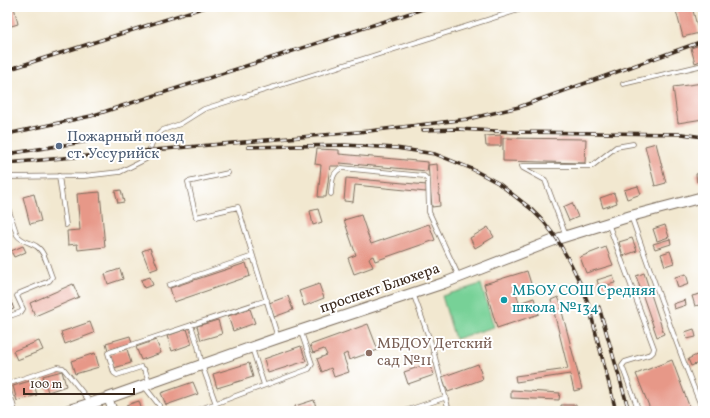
<svg xmlns="http://www.w3.org/2000/svg" width="710" height="418" font-family="Vollkorn,serif">
<style>
.pitch{fill:#77d197;stroke:#597e5a}
.building{fill:#e79888}
.lines{fill:none;stroke-linecap:round;stroke-linejoin:round}
.service-casing{stroke:#7b6c5c;stroke-width:5.5}
.minor-casing{stroke:#7b6c5c;stroke-width:10}
.tertiary-casing{stroke:#7b6c5c;stroke-width:12}
.service{stroke:#fff;stroke-width:4}
.minor{stroke:#fff;stroke-width:8}
.tertiary{stroke:#fff;stroke-width:10}
.rail-casing{stroke:#3b2a1e;stroke-width:3.5}
.rail{stroke:#fff;stroke-width:2;stroke-dasharray:6;stroke-linecap:butt}
.service-dot{fill:#5c6f8a;stroke:#fff;stroke-width:1.5}
.culture-dot{fill:#0f9aa8;stroke:#fff;stroke-width:1.5}
.education-dot{fill:#8d6e63;stroke:#fff;stroke-width:1.5}
.labels{text-anchor:middle;dominant-baseline:central;stroke-width:4;stroke-linejoin:round;paint-order:stroke}
.service-label{font-size:15px;fill:#4e5e75;stroke:#fff;text-anchor:start}
.street-label{font-size:15px;fill:#3b2a1e;stroke:#fff}
.culture-label{font-size:15px;fill:#0d838f;stroke:#fff;text-anchor:start}
.education-label{font-size:15px;fill:#785e54;stroke:#fff;text-anchor:start}
</style>
<rect width="100%" height="100%" fill="#fff"/>
<filter id="ink" filterUnits="userSpaceOnUse"><feTurbulence type="fractalNoise" baseFrequency=".025" numOctaves="2"/><feDisplacementMap in="SourceGraphic" scale="8" xChannelSelector="R" yChannelSelector="G"/><feConvolveMatrix kernelMatrix="1 2 1 2 8 2 1 2 1" color-interpolation-filters="sRGB"/></filter>
<filter id="wash" filterUnits="userSpaceOnUse"><feTurbulence type="fractalNoise" baseFrequency=".012" numOctaves="4" result="noise"/><feDisplacementMap in="SourceGraphic" scale="16" xChannelSelector="R" yChannelSelector="G"/><feGaussianBlur stdDeviation="0.9" result="paint"/><feColorMatrix in="noise" values="0 0 0 0 0 0 0 0 0 0 0 0 0 0 0 0 0 1.4 0 .05"/><feComposite in="paint" operator="in"/></filter>
<g filter="url(#wash)">
<rect width="100%" height="100%" fill="#f2e8d0"/>
<path class="pitch" d="M481 284 494 327 455 339 442 296Z"/>
<g id="blocks">
<path class="building" d="M7 7H14L18 24 8 27Z
M675 7H692L699 33 683 37Z
M703 44V60L695 63 691 48Z
M703 83V119L678 123 673 87Z
M501 135V146H486L485 136Z
M503 138 586 139 585 163 503 161Z
M656 143 666 183 655 186 645 146Z
M317 149 339 150V154L428 162V165L437 164 440 206 432 207 428 165 427 171 340 163 339 166H330L326 197H318L321 165 315 164Z
M703 172V181L697 182 696 174Z
M346 178 427 185 426 192 355 185 353 202 344 201Z
M638 186 641 194 627 199 624 190Z
M121 190 124 202 118 203 115 191Z
M100 192 105 247 78 250 77 244 68 245 67 231 80 230 77 194Z
M614 193 617 203 603 208 600 198Z
M34 194 41 221 30 224 23 197Z
M572 203 578 217 569 221 563 207Z
M318 209 322 222 313 225 310 211Z
M361 215 371 244 429 224 435 240 375 261 373 256 369 258 373 267 354 274 348 258 356 255 344 220Z
M665 225 669 237 657 241 653 229Z
M488 227 494 237 475 248 470 238Z
M632 238 637 251 623 256 619 242Z
M670 239 671 244 655 249 653 244Z
M23 246 26 252 14 257 11 251Z
M606 247 613 265 586 273 580 257Z
M150 248 158 268 150 271 142 251Z
M670 251 674 263 665 266 661 254Z
M246 263 250 276 174 302 170 288Z
M120 269 123 279 108 284 105 274Z
M527 271 532 287 516 292 519 303 534 298 539 314 497 328 484 284Z
M644 273 664 334 657 337 636 276Z
M686 274 689 284 678 288 675 277Z
M613 275 615 283 599 287 597 280Z
M150 277 153 285 144 288 141 280Z
M73 284 79 297 35 316 30 303Z
M319 284 324 298 304 306 299 291Z
M7 291 14 309 7 311Z
M700 294 703 304 695 306 692 296Z
M288 296 293 310 274 317 269 303Z
M558 297 563 308H561L582 389 574 391 570 374 516 382 515 376 568 369 551 300Z
M685 300 686 305 674 309 673 304Z
M250 309 255 323 233 331 228 316Z
M218 320 222 334 201 340 197 326Z
M90 322 94 333 65 344 61 332Z
M368 324 378 350 349 360 347 353 343 355 349 372 334 377 331 368 322 372 317 359 327 355 324 349 313 353 310 345Z
M187 329 192 344 172 351 167 336Z
M694 329 696 337 687 339 685 332Z
M130 336 132 343 108 350 106 343Z
M156 340 161 353 141 360 136 347Z
M39 341 43 350 17 360 13 351Z
M301 346 306 361 268 373 264 359Z
M127 349 131 363 114 368 110 354Z
M703 352V361L691 366 688 359Z
M95 353 99 367 75 374 71 361Z
M672 360 691 411H651L636 374Z
M249 363 253 377 217 388 213 374Z
M430 363 434 375 408 384 404 372Z
M478 364 483 379 448 392 442 377Z
M62 371 66 386 48 392 43 376Z
M33 380 37 395 17 401 13 386Z
M193 382 198 394 166 405 161 393Z
M511 390 560 393 559 400 511 398Z
M314 400 317 411H296L295 406Z
M139 401 142 411H128L126 405Z
M561 405H576V411H561Z
M443 407 444 411H432Z"/>
</g>
</g>
<g filter="url(#ink)">
<use href="#blocks" fill-opacity="0" stroke="#7b6c5c" stroke-width="1"/>
<g class="lines">
<g class="service-casing">
<path id="service" d="M623 84 703 65
M228 173 188 182 196 217 238 207 278 338
M59 176 66 225
M7 177 84 176 120 172 146 159 154 138 163 130 180 124 204 109 528 7
M331 194C332 184 331 172 342 168L424 176 428 180 429 212 459 277
M7 205 17 235C22 242 30 242 36 246 45 251 48 268 52 277L49 281 20 293 17 296 23 309 21 312 7 317
M631 216C654 281 676 345 702 408V411
M608 223 654 348 653 352 651 354 625 362 622 366 639 411
M566 236 545 180 523 168 522 166H592L616 147 633 144
M169 285 253 256
M413 293 432 346 449 411
M191 325 198 346 202 365 216 404
M252 348 264 385
M7 383 15 411
M7 384 57 367 63 368 91 403
M150 384 145 370 141 367 117 375 114 373 108 353 110 352 267 300
M144 386 159 405 160 411
M195 411 309 369 312 364 301 332
M405 411 444 398"/>
</g>
<g class="minor-casing">
<path id="minor" d="M108 398 113 411"/>
</g>
<g class="tertiary-casing">
<path id="tertiary" d="M66 411 108 398 278 338 444 283 557 239 631 216 703 197"/>
</g>
<use href="#service" class="service"/>
<use href="#minor" class="minor"/>
<use href="#tertiary" class="tertiary"/>
<g class="rail-casing">
<path id="rail" d="M7 70 205 7
M423 130 457 129 515 132 682 134 703 137
M7 134 91 116 429 7
M248 147 345 145 396 148 435 154 470 168 498 183 530 208 544 222 557 239 571 264 581 285 588 303 616 411
M7 154 140 133
M7 163 369 131 468 119 519 107 703 41
M599 307 629 411"/>
</g>
<use href="#rail" class="rail"/>
</g>
</g>
<circle class="service-dot" cx="59" cy="146" r="4"/>
<circle class="culture-dot" cx="504" cy="300" r="4"/>
<circle class="education-dot" cx="369" cy="353" r="4"/>
<g class="labels">
<g class="service-label">
<text x="67" y="137">Пожарный поезд<tspan x="67" dy="17">ст. Уссурийск</tspan></text>
</g>
<g class="street-label">
<text transform="translate(380 289) rotate(-19)">проспект Блюхера</text>
</g>
<g class="culture-label">
<text x="512" y="291">МБОУ СОШ Средняя<tspan x="512" dy="17">школа №134</tspan></text>
</g>
<g class="education-label">
<text x="377" y="344">МБДОУ Детский<tspan x="377" dy="17">сад №11</tspan></text>
</g>
</g>
<rect width="710" height="418" fill="none" stroke="#fff" stroke-width="24"/>
<path d="M24 388v6h110v-6" fill="none" stroke="#3b2a1e" stroke-width="2"/>
<text x="30" y="388" font-size="12" fill="#3b2a1e" stroke="#ffffff" stroke-width="3" paint-order="stroke">100 m</text>
</svg>
